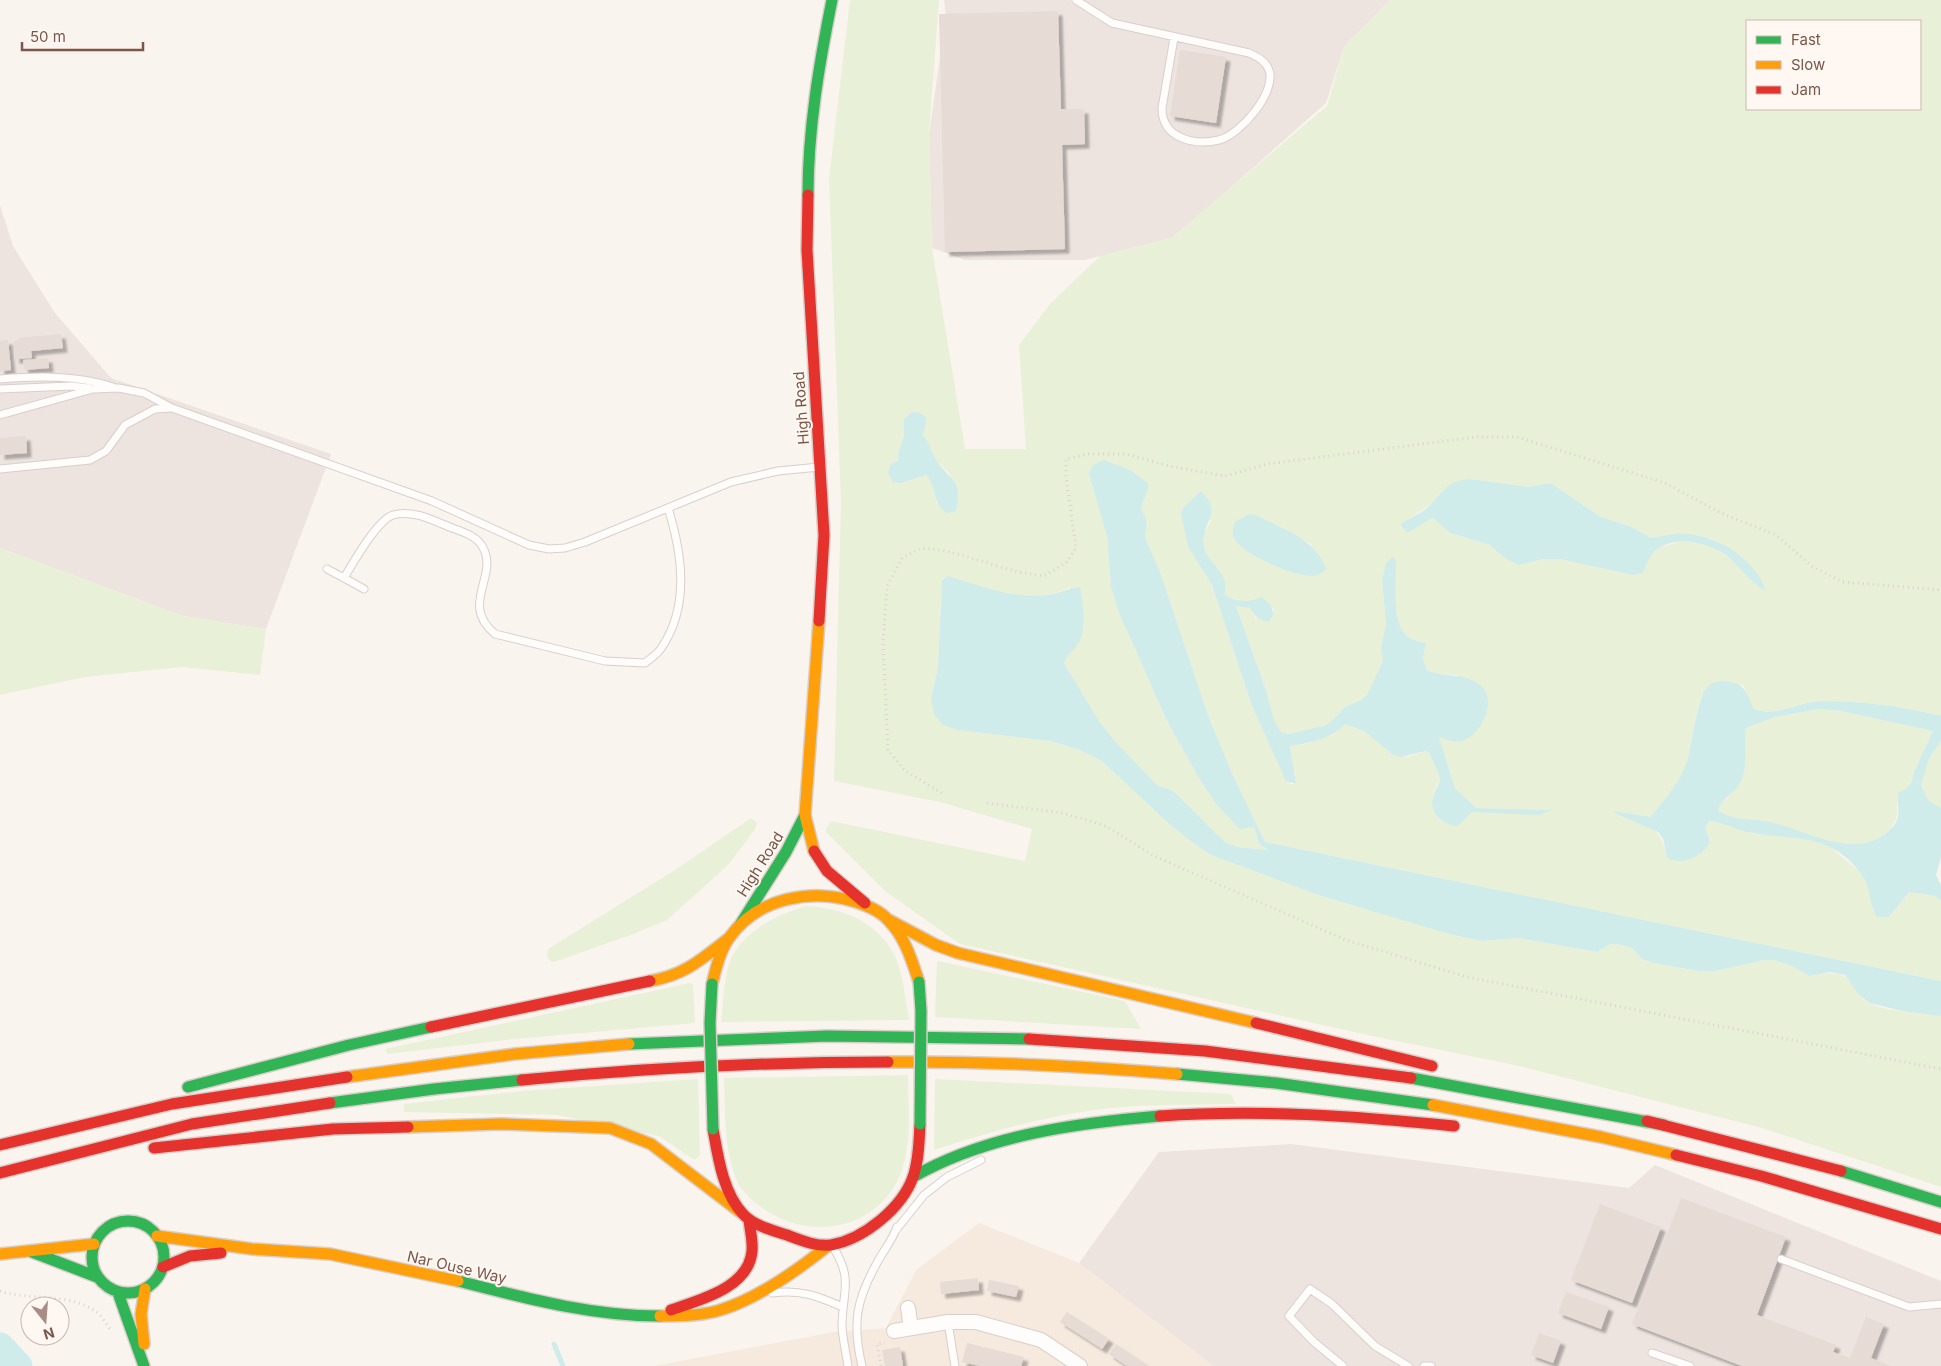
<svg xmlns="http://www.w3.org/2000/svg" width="1941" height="1366" font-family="Inter,sans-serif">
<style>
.residential{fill:#f6e9de}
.industrial{fill:#ede4df}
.green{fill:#e8f0d8;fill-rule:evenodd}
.water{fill:#cfeceb;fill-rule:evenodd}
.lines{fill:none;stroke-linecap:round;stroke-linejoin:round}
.stream{stroke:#cfeceb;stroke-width:5}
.river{stroke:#cfeceb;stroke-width:29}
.building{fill:#e6dbd5;filter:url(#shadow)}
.lane-casing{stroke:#d9cfca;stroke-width:9}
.street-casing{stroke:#d9cfca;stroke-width:16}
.fast-casing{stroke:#d9cfca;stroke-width:14}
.slow-casing{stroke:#d9cfca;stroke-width:14}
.jam-casing{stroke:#d9cfca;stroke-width:14}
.path{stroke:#dcd2ce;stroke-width:3;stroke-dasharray:1 4;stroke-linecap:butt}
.lane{stroke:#fefdfc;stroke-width:7}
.street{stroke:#fefdfc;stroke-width:14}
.fast{stroke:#30b455;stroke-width:11}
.slow{stroke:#ff9f0a;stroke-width:11}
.jam{stroke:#e5322d;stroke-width:11}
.fast-bridge-casing{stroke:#dbcfca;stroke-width:14;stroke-linecap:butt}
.fast-bridge{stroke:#30b455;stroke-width:11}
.labels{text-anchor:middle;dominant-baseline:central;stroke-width:4;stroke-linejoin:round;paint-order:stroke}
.street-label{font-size:15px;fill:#7b564a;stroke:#fff8f2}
</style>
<defs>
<filter id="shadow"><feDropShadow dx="4.5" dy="4.5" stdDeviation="1" flood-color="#0004"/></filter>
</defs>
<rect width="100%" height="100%" fill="#faf4ee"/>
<path class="residential" d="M979 1223 1079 1263 1214 1366H654L834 1332 886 1328 916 1270Z"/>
<path class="industrial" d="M944 0H1390L1344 47 1326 103 1175 237 1085 260H965L932 248 929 134 946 16Z
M0 205 13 246 55 313 111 378 331 454 266 629 183 616 0 548Z
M1291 1144 1629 1188 1655 1165 1941 1281V1366H1214L1079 1263 1159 1152Z"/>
<path class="green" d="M850 0H939L929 134 932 248 965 449H1026L1019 345 1050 304 1100 256 1171 238 1327 106 1344 47 1390 0H1941V716C1903 706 1861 701 1822 701 1798 701 1776 717 1754 710L1743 685 1704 691C1694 712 1693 736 1688 758 1683 779 1664 801 1651 818L1614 811 1617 814C1648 826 1660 823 1667 858L1710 842 1705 828 1709 821 1721 822 1754 834 1798 837 1828 845 1863 875 1869 888 1873 912 1889 917 1909 892 1937 896 1941 901V981L1265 842 1232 773 1209 718 1159 569 1148 545 1145 534 1147 522 1141 507 1148 490 1089 474 1107 537 1111 587 1119 613 1167 721 1200 780 1254 827 1259 844 1270 850 1237 847 1225 842 1173 792 1157 785 1114 740 1099 721 1064 663 1066 656 1079 643 1070 587C1063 590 1055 594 1047 595 1015 601 979 586 948 577L942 579 938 667 931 698 958 730 1050 741 1080 750 1102 761 1167 822 1189 840 1211 855 1318 895 1449 934 1482 941 1519 938 1597 952 1611 944 1622 945 1632 948 1642 959 1653 963 1699 971H1715L1765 960H1774L1789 965 1810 976C1866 964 1841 996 1880 1007 1900 1013 1921 1011 1941 1016V1187L1762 1128 1519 1066 1363 1034 960 944 885 891 825 831 831 821 1025 861 1032 829 940 802 834 781 841 502 829 179ZM1747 21H1920V109H1747ZM927 418 923 434 937 461 951 475 937 505 931 480 926 475 903 483 891 464 899 460 898 453 904 436V419ZM1470 479 1530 487 1546 483 1552 484 1601 517 1632 527 1651 538C1676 534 1699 531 1722 544 1733 550 1749 576 1757 586 1737 562 1709 535 1675 543 1667 545 1660 546 1654 552 1649 556 1646 566 1643 572L1633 575 1559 559H1544L1519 565 1504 558 1490 545 1450 533 1433 518 1407 533 1400 524ZM1190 503 1211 521 1204 533V544L1209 561 1224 579 1225 595C1234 601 1260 604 1273 608L1274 614 1269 621 1255 617 1250 608 1236 605 1266 690 1274 720 1281 732 1289 734 1326 725 1332 721 1345 707 1361 700 1367 695 1383 661 1381 648 1386 624 1382 581 1396 606 1399 623 1404 633 1410 639 1426 643 1423 658 1427 670 1435 674 1459 675 1449 740 1439 737 1455 788 1476 808 1552 810 1472 812 1458 826 1432 798 1440 778 1430 754 1426 751 1407 757 1392 754 1364 731 1345 724 1310 743 1290 746 1296 784H1290L1252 706 1212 585 1188 547 1184 507ZM1258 516 1311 544 1314 576 1302 575 1259 559Z
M0 548 183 616 266 629 260 675 182 667 85 677 0 695Z
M1819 709 1841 711 1934 731 1914 772 1911 783 1897 802C1898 818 1896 825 1883 835 1851 859 1804 829 1770 822 1754 818 1730 821 1718 810L1720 804 1728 798 1745 761 1743 744 1746 728 1775 717Z
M1941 741V808L1929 801 1921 785 1929 759Z
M751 818 757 823 755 829 729 864 667 920 633 934 557 961 552 962 547 957 548 949 675 870Z
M807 906C843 908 881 923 896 959 904 978 905 1000 909 1020L721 1022C723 1005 724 977 730 961 743 930 778 914 807 906Z
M937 961 1125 1001 1141 1029 935 1017Z
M690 983 693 985 695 1023 515 1039 387 1054 386 1049Z
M908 1075C908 1111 914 1155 894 1187 864 1234 803 1238 761 1207 752 1201 740 1189 736 1179 724 1148 725 1111 724 1078Z
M698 1079 700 1156 694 1160 659 1136 557 1115 404 1112V1104L521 1091Z
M935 1079 1231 1094 1236 1104C1199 1105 1161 1104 1124 1107 1059 1112 996 1130 934 1150Z"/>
<path class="water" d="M912 412 920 413 927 418 923 435C929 442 931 451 936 459 947 479 964 478 956 511L946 513C930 499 938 488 926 475L902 483 893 482 888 473 891 464 899 460 898 453 904 436V419Z
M1104 460 1130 470 1148 483V490L1141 507 1147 522 1145 534 1148 545 1159 569 1209 718 1232 773 1265 842 1941 981V1016L1902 1011 1870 1003 1859 995 1845 975 1830 972 1810 976 1789 965 1774 960H1765L1715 971H1699L1653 963 1642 959 1632 948 1622 945 1611 944 1597 952 1519 938 1482 941 1449 934 1318 895 1211 855 1189 840 1167 822 1102 761 1080 750 1050 741 958 730 943 725 934 714 931 698 938 667 942 580 948 576C980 586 1013 599 1046 595 1058 594 1068 588 1080 587 1083 603 1087 630 1078 644 1073 652 1066 654 1064 663L1099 721 1114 740 1157 785 1173 791 1225 842 1237 847 1269 850 1259 844 1254 827 1240 829 1217 805 1200 780 1167 721 1119 613 1111 587 1107 537 1089 474C1091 466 1095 463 1104 460Z
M1470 479 1530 487 1546 483 1552 484 1601 517 1632 527 1651 538C1663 536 1676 532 1689 534 1721 538 1755 559 1766 591 1750 583 1740 566 1726 555 1707 542 1673 534 1654 552 1649 557 1646 566 1643 573L1633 575 1559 559H1544L1519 565 1504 558 1490 545 1450 533 1433 518 1407 533 1400 524C1409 518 1420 514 1428 507 1445 492 1445 481 1470 479Z
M1201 491C1225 514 1200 522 1204 545 1207 561 1219 567 1224 579 1226 583 1225 591 1225 595 1236 602 1250 603 1261 597L1270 604 1274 614 1269 621C1259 622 1255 616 1250 608L1236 606 1266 690 1274 720 1281 732 1289 734 1326 725 1332 721 1345 707 1361 700 1367 695 1383 661 1381 648 1386 624 1382 581 1386 563 1393 557 1396 561C1396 580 1392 620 1405 634 1410 640 1418 641 1426 643L1423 658 1427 670C1445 679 1466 671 1482 687 1497 702 1481 735 1462 741 1454 743 1446 739 1439 737L1455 788 1476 808 1553 810 1539 815 1472 812 1458 826C1445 826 1428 813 1433 797 1435 790 1439 786 1440 778L1430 754 1426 751 1401 757 1392 754 1364 731 1345 724C1331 739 1310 743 1290 746L1296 784 1286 781 1252 706 1212 585 1188 547 1181 513 1184 507Z
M1249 514 1258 516C1284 530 1316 539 1326 569 1322 573 1318 576 1313 576 1295 577 1244 555 1235 540 1231 534 1233 528 1235 522Z
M1719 681C1745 682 1744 688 1754 709 1776 718 1799 701 1822 701 1861 701 1903 706 1941 716V741L1929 759 1921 785 1929 801 1941 808V857L1936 875 1941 885V901L1936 896 1909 892 1889 917H1877C1868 905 1872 888 1862 875 1830 832 1798 841 1753 833 1737 831 1725 822 1709 821L1705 828 1710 842C1701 857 1684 866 1667 858L1663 839 1658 832 1617 814 1613 811 1651 817C1664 800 1683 779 1688 758 1693 736 1695 712 1704 691L1711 684ZM1819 709 1841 711 1933 731 1914 772 1911 783 1906 789 1898 793C1897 801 1900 812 1897 820 1894 827 1890 829 1885 834 1852 859 1806 830 1770 822 1755 818 1730 821 1718 810 1721 799 1735 793 1740 783 1749 767 1743 745 1746 728L1775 717Z"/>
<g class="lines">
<path class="stream" d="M554 1344 563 1366"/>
<path class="river" d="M0 1347 18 1366"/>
</g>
<path class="building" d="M1058 11 1061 109H1084L1085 144 1062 145 1065 249 945 252 939 14Z
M1180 50 1226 57 1216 123 1170 116Z
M61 334 63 348 31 351 32 358 15 359 14 341 18 340V338Z
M8 340 11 370 0 371V341Z
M48 358 49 368 24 370 23 360Z
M26 436 27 453 0 455V438Z
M1681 1198 1786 1237 1757 1315 1836 1345 1833 1352 1850 1358 1866 1317 1884 1324 1871 1358 1891 1366H1742L1632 1324Z
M1600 1204 1661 1227 1632 1303 1571 1280Z
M978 1278 979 1290 941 1294 940 1282Z
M989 1280 1019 1286 1016 1297 987 1291Z
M1566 1292 1609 1307 1601 1329 1558 1313Z
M1067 1312 1109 1339 1102 1349 1060 1322Z
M1539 1333 1561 1341 1553 1363 1531 1355Z
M967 1343 1024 1357 1021 1366H980L962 1362Z
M1116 1344 1149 1366H1127L1109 1354Z
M900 1347 903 1366H885L882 1350Z"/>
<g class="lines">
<g class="lane-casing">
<path id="lane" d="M1076 0 1112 23 1249 53C1257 57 1265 60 1269 70 1277 92 1240 135 1219 140 1193 146 1162 138 1162 108L1174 38
M0 379C37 376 78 375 113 387
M0 389 71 386 89 388
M0 415 93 389 119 388 144 393 172 408 432 501 529 545 549 549 565 548 585 542 731 482 778 471 819 467
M0 469 90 460 106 451 125 425 155 409 171 408
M327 569 344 578C353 563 377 520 393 515 413 509 434 521 452 528 466 533 480 537 485 552 495 579 461 606 495 634L605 661 645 663C651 658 659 653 662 647 690 605 682 553 668 508
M344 578 364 589
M896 1230 924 1195 947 1177 981 1160
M833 1247C854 1280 842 1292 842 1327 843 1340 846 1353 848 1366
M1781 1259 1909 1307 1941 1304
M772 1293C800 1289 817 1296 843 1307
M948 1322 955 1366
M1652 1353 1690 1366
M862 1366C852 1323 856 1300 878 1261 884 1250 893 1239 897 1227
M1343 1366 1314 1342 1289 1316 1310 1289 1332 1304 1375 1346 1408 1366
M1424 1366H1431"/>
</g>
<g class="street-casing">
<path id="street" d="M908 1308 911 1328
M894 1331 948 1322H976L1041 1340 1080 1366"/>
</g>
<g class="fast-casing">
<path id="fast" d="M808 195C808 129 819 65 832 0
M740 925 786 852 805 815
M629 1044 827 1036 1029 1039
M1177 1074 1276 1083 1433 1105
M1411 1078 1664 1125
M188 1087 349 1045 431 1027
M330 1103 434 1089 522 1080
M1841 1171 1941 1202
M913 1177C986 1135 1077 1123 1160 1116
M92 1257a36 36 0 1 1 72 0a36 36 0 1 1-72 0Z
M32 1252 97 1277
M458 1281C525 1298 591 1316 660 1316
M118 1293 144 1366"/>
</g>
<g class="slow-casing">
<path id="slow" d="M814 851 805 815 819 621
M889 920 936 945 958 953 1256 1023
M650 981C685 975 702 959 729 938
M712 984C716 968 720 951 729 938 758 897 812 888 856 902 868 906 881 911 889 921 905 937 912 961 919 982
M888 1062C985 1061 1081 1066 1177 1074
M347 1077 515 1054 629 1044
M1433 1105 1601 1137 1676 1155
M408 1127 501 1124 610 1128 651 1144 740 1212
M157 1236 252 1249 330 1254 458 1281
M0 1254 94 1244
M660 1316C679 1316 698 1316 717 1311 756 1300 798 1270 829 1245
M144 1344 141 1314 145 1289"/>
</g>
<g class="jam-casing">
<path id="jam" d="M808 195 807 250 824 535 819 621
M814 851 827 871 865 903
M1256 1023 1432 1066
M431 1027 650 981
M1029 1039 1205 1051 1411 1078
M522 1080C644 1068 766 1062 888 1062
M1160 1116C1258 1109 1356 1116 1454 1126
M1647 1121 1841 1171
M713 1129C718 1157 723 1193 743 1214 754 1226 772 1230 787 1235 800 1240 817 1247 831 1245 864 1239 902 1208 913 1177 919 1160 919 1141 920 1124
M0 1145 172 1104 347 1077
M154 1148 333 1129 408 1127
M1676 1155 1761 1176 1941 1229
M0 1173 192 1124 330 1103
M163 1267 190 1256 221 1253
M671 1310C699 1300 749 1288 752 1251 753 1241 750 1230 749 1220"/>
</g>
<path class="path" d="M942 793 904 770 888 750 883 643 887 586 902 558 921 548 947 551 1018 572 1044 576 1067 562 1076 548 1066 476V459L1088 454H1126L1169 466 1225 476 1267 464 1476 437H1517L1665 483 1721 513 1776 535 1813 567 1843 582 1941 590
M987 803 1063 813 1106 826 1154 856 1346 940 1467 977 1941 1069
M0 1291C30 1301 67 1292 95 1311 102 1315 107 1326 112 1332
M881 1366 877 1344 885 1343"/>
<use href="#lane" class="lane"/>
<use href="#street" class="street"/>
<use href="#fast" class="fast"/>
<use href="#slow" class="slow"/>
<use href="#jam" class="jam"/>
<g class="fast-bridge-casing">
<path id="fast-bridge" d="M919 982 921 1011 920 1124
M712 984 710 1023 713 1129"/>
</g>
<use href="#fast-bridge" class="fast-bridge"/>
</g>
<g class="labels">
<g class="street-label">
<text transform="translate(801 408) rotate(-94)">High Road</text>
<text transform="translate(760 864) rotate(-58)">High Road</text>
<text transform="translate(457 1267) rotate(13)">Nar Ouse Way</text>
</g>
</g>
<rect x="1746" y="20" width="175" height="90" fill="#fff8f2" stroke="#cab7af"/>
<rect x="1756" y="36" width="25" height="8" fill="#30b455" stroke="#cab7af"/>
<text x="1791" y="45" font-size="15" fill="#7b564a">Fast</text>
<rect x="1756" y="61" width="25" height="8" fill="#ff9f0a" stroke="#cab7af"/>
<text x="1791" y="70" font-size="15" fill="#7b564a">Slow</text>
<rect x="1756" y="86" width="25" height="8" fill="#e5322d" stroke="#cab7af"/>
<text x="1791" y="95" font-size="15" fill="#7b564a">Jam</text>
<g transform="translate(45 1321) rotate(163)"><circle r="24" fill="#fff8f2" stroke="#cab7af"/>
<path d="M0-4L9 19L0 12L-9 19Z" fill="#a78d83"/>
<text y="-8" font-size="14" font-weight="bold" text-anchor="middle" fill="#7b564a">N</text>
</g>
<path d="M22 42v8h121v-8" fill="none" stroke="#7b564a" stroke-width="2.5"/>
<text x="30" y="42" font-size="15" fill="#7b564a" stroke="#fff8f2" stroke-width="4" paint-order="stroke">50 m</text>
</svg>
